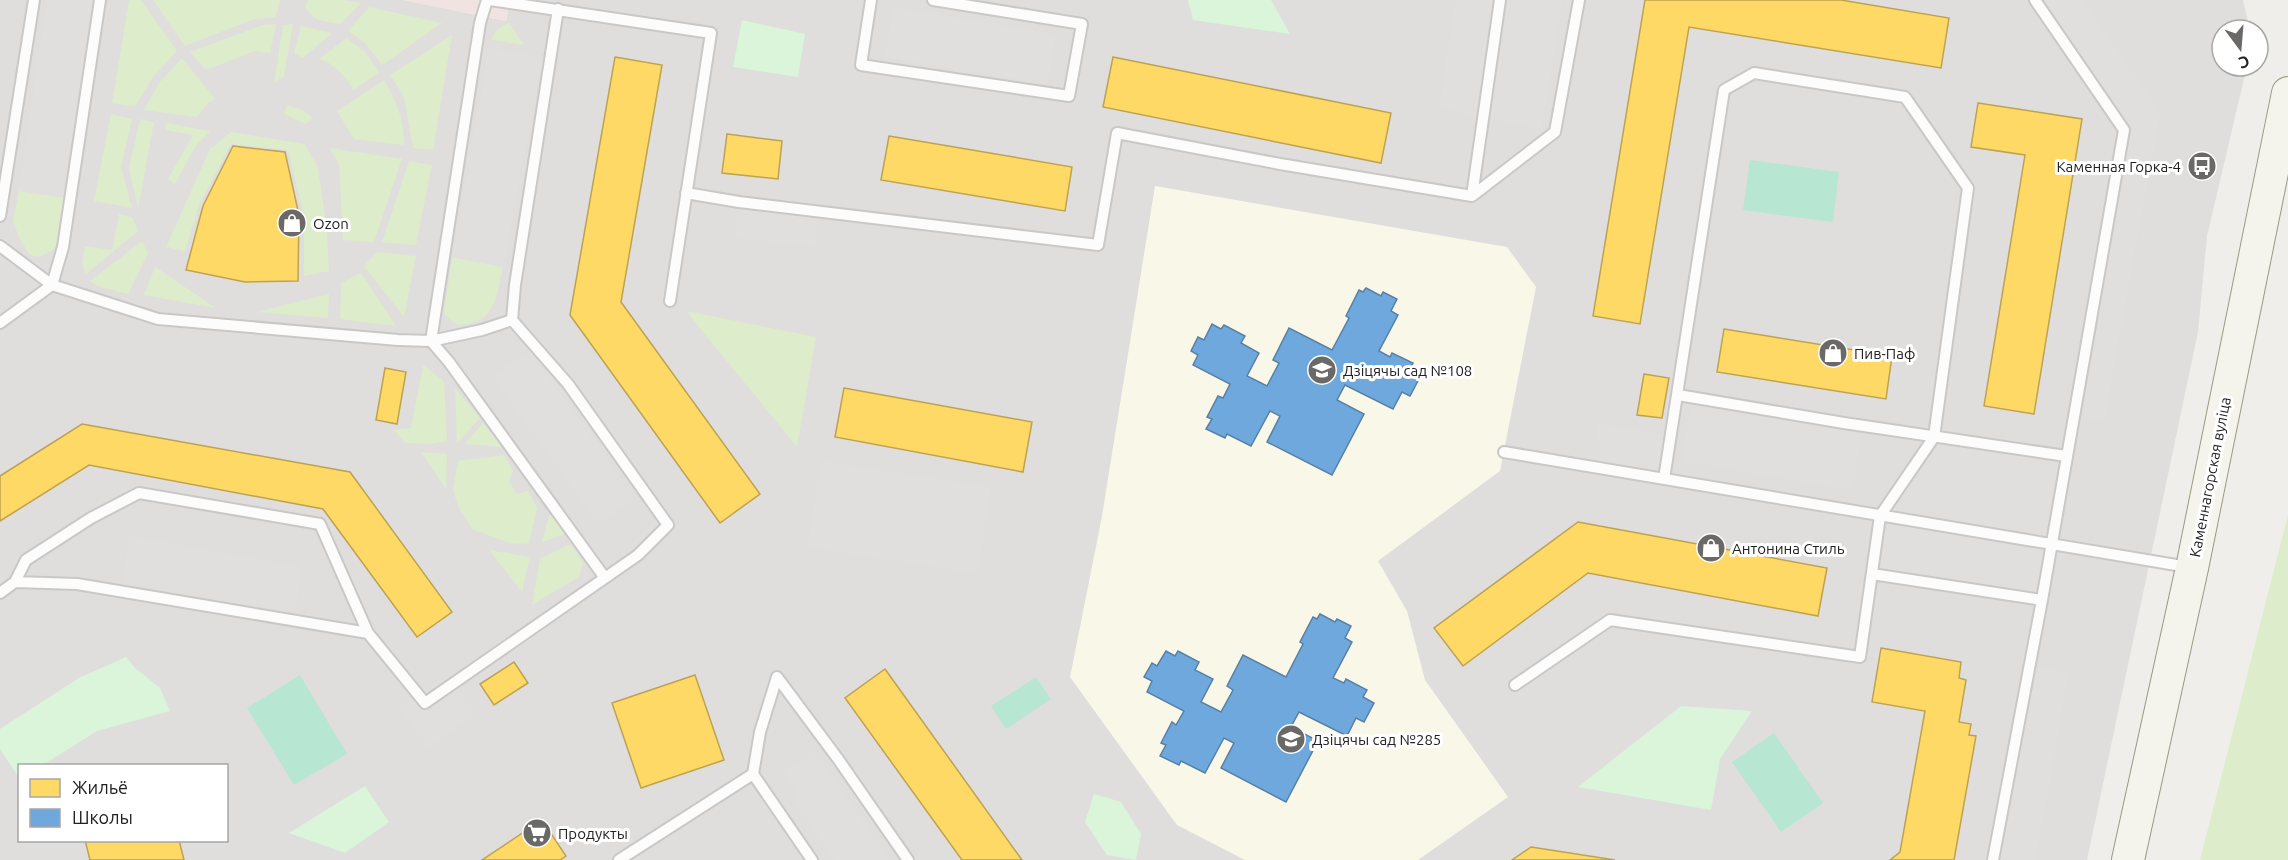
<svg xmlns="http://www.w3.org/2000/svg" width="2288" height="860" font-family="Ubuntu,sans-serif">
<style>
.residential{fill:#dfdedc;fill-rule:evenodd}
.commercial{fill:#f1e3e1}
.education{fill:#f8f7e8}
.grass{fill:#ddeccb}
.park{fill:#daf5da}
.pitch{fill:#b7e6d2}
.parking{fill:#e0dfde}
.homes{fill:#ffd966;stroke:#bda252;stroke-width:1.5}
.schools{fill:#6fa8dc;stroke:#5880a4;stroke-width:1.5}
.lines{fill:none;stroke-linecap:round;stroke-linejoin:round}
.service-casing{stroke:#c9c8c7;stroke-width:14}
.secondary-casing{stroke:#999a82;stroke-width:34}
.service{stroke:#fdfcfc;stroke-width:10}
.secondary{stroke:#f4f4ed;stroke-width:32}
.labels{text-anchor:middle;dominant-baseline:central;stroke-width:6;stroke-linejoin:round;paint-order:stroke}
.poi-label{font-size:15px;fill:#222;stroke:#fff;text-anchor:start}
.street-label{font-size:15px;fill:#222;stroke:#fff}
</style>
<rect width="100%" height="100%" fill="#f0eeeb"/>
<path class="residential" d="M0 0H403L506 21 510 0H2243L2250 30H2222V66H2247L2207 236 2198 332 2087 860H0ZM20 766H226V840H20Z"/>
<path class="commercial" d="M403 0H510L506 21Z"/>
<path class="education" d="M1155 186 1507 247 1536 287 1500 471 1378 561 1407 611 1425 680 1508 797 1418 860H1245L1177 825 1070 677 1102 516Z"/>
<path class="grass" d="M129 0H141L177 51 152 78 135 107 112 103Z
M153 0H280L276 17 254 19 185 46Z
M308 0H343L361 3 340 24C324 21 314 22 305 7Z
M369 7 442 23 382 65 365 43 348 31Z
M509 23 524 45 492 40C494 30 501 27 509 23Z
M276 24 270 53 255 51 206 70 190 52 263 25Z
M293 24 284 76 274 83 283 25Z
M301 26 332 33 303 58 294 53Z
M452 35 433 150 413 148 404 97 390 75Z
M347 38 365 52 379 72 354 90C345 77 335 63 319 59Z
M182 58 215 99 207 104 197 117 144 110 159 83Z
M384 80C396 101 405 120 404 145L354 139 337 111Z
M287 105 303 110 313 118 305 124 284 114Z
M111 114 132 119 121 167 132 208 94 201Z
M140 119 154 122 138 209 129 168Z
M166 123 210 131 195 147 175 184 168 179 193 135 165 130Z
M231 132 305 144 318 168 327 230 329 271 304 276V217L288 150 231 144 200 203 185 251 166 247 210 149Z
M330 148 402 159 374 242 343 240 339 165Z
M409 161 432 165 416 245 382 242Z
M19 191 66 198 57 248 39 257 30 255 19 238 13 220Z
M119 214 132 217 138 231 86 274 82 264 85 246 112 250Z
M142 241 148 253 128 294 97 286 90 281Z
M377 252 416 256 404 317 364 266Z
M452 257 503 267C498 288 496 317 473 323 459 327 453 324 444 313Z
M155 267 216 308 144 295Z
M361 273 396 326 340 319 341 283Z
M329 294 328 318 257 312Z
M686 311 816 337 797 447Z
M423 365 444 381 447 441 429 444 405 443 394 430 411 428Z
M455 388 480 418 457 443Z
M483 423 502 447 465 444Z
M421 452 447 454 446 489Z
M504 455 513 471 509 481 517 494 528 491 537 508 529 544 509 543 472 529 458 506 453 489 458 461Z
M550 512 567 533 542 542Z
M2288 515V860H2200Z
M571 544 583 563 579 577 532 605 540 558Z
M489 550 530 557 522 592Z"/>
<path class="park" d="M1188 0H1271L1290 34 1193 20Z
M742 20 805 34 798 77 733 67Z
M126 657 135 668 160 688 170 711 97 731 43 765 20 766 19 778 0 749V729L79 678Z
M1681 706 1752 711 1720 759 1711 810 1578 787Z
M365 786 389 822 345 853 289 833Z
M1094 794 1121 802 1141 834 1136 860 1107 855 1085 822Z"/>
<path class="pitch" d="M1750 160 1839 172 1833 222 1743 210Z
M300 675 347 754 294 785 247 708Z
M1036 677 1051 699 1006 729 991 706Z
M1774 733 1823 803 1781 832 1732 762Z"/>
<path class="parking" d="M47 0H96L66 198 19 191Z
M1456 0H1562L1541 129 1439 108Z
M2035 0H2082L2160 112 2104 421 2075 413 2124 130Z
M893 7 1056 35 1047 85 885 57Z
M489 48 543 57 503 267 452 257Z
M739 202 819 211 815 247 735 238Z
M529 351 635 498 599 524 493 377Z
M1692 402 1862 432 1852 490 1682 461Z
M1597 424 1672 436 1664 479 1603 470Z
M1934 437 2066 456 2042 600 1872 574 1880 516Z
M821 461 991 487 978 573 807 547Z
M129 536 302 567 295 612 123 584Z
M2029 666 2069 673 2035 860H1993Z
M447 674 476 714 428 748 399 708Z
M814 751 890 860H835L793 800 800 795 784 772Z"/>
<path class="homes" d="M1645 0H1841L1949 18 1941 68 1689 27 1640 324 1593 316Z
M615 57 662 65 621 302 760 494 720 523 570 315Z
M1113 57 1391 113 1381 163 1103 107Z
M1978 103 2082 119 2034 414 1984 406 2025 155 1971 147Z
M727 134 782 141 778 179 722 173Z
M889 136 1072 167 1065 211 881 180Z
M233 146 285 152 299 215 298 281 245 282 186 270 203 206Z
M1724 329 1892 356 1886 399 1717 372Z
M385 368 406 372 397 424 376 420Z
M1644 374 1669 378 1662 418 1637 415Z
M844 388 1032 422 1023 472 835 437Z
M82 424 350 472 452 612 417 637 323 509 89 465 0 521V476Z
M1578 522 1827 568 1818 616 1588 573 1463 666 1434 628Z
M1881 648 1961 662 1959 678 1966 680 1959 722 1971 724 1969 735 1976 736 1954 860H1890L1900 852 1925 711 1872 702Z
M514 662 528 683 494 705 480 684Z
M885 669 1022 860H962L845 698Z
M695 675 724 760 641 788 612 703Z
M542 820 566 856 560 860H482Z
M85 840H179L184 860H90Z
M1531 847 1615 860H1512Z"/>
<path class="schools" d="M1366 288 1381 296 1383 292 1397 299 1391 311 1398 315 1379 351 1390 357 1392 353 1413 363 1409 371 1420 377 1410 396 1402 392 1393 409 1345 385 1337 400 1364 414 1332 475 1267 442 1280 416 1270 411 1251 446 1227 434 1225 438 1206 429 1212 419 1207 417 1218 396 1223 398 1230 384 1193 365 1198 355 1191 351 1198 337 1204 340 1212 324 1221 329 1224 325 1245 336 1241 343 1259 353 1247 376 1267 386 1279 363 1273 360 1289 328 1332 350 1349 318 1346 316 1359 290 1363 292Z
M1320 614 1335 622 1337 619 1351 626 1345 638 1352 642 1333 678 1344 683 1346 679 1367 690 1363 697 1374 703 1364 722 1356 718 1347 736 1299 712 1291 727 1318 741 1286 802 1221 768 1234 743 1224 738 1205 773 1181 761 1179 765 1160 756 1166 745 1161 743 1172 722 1176 725 1184 711 1147 692 1152 681 1144 677 1152 663 1157 666 1166 651 1175 656 1178 651 1199 662 1195 670 1213 679 1201 702 1221 712 1233 690 1227 686 1243 655 1286 677 1303 644 1300 642 1313 617 1317 619Z"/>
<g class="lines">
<g class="service-casing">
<path id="service" d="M490 0 711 33 670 301
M871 0 861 65 1069 96 1082 24 933 0
M686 193 739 202 1098 245 1117 133 1280 164 1472 196 1555 132 1579 0
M1472 196 1500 0
M0 216 34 0
M0 246 52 285 158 319 398 340 431 341 480 23 487 0
M512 320 482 330 431 341 449 362 605 578
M0 323 52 285 63 247 100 0
M1678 395 1844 423 2066 456
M1504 452 2188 567
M1872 574 2042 600
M15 582 77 584 368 633
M0 593 15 582 26 560 91 518 139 493 320 524 368 633 425 703 638 555 668 525 568 384 512 320 515 285 558 9
M777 677 838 759 908 860
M1515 685 1610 620 1860 657 1880 516 1934 437 1968 188 1905 97 1754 73 1724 90 1664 479
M753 774 812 860
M619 860 753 774 760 732 777 677
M1993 860 2042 600 2124 130 2035 0"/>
</g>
<g class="secondary-casing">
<path id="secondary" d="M2128 860 2192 568 2288 93"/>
</g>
<use href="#service" class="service"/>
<use href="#secondary" class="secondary"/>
</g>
<defs>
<g id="bus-disc" transform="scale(1.5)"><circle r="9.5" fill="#6a6968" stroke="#fff"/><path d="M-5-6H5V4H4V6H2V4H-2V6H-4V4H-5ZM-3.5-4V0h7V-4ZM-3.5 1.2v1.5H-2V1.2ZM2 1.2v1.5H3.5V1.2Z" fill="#fff"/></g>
<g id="shop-disc" transform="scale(1.5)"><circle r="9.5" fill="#6a6968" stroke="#fff"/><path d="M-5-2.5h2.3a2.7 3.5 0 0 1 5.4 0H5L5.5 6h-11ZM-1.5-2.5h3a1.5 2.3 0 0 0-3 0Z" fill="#fff"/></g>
<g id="school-disc" transform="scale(1.5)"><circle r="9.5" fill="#6a6968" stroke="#fff"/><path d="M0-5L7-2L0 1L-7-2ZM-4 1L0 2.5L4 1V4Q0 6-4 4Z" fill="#fff"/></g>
<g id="supermarket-disc" transform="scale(1.5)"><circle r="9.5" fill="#6a6968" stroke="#fff"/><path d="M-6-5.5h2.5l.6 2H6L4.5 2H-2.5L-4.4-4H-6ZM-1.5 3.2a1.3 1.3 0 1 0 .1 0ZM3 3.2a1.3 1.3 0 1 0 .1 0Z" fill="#fff"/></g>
</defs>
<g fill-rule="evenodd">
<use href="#bus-disc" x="2202" y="166"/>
<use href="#shop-disc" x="292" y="223"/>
<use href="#shop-disc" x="1833" y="353"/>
<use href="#school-disc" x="1322" y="370"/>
<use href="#shop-disc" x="1711" y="548"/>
<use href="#school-disc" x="1291" y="739"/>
<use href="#supermarket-disc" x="537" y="833"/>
</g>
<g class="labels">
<g class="poi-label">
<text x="2181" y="166" text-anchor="end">Каменная Горка-4</text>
<text x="313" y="223">Ozon</text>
<text x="1854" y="353">Пив-Паф</text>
<text x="1343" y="370">Дзіцячы сад №108</text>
<text x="1732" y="548">Антонина Стиль</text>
<text x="1312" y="739">Дзіцячы сад №285</text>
<text x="558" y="833">Продукты</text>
</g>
<g class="street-label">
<text transform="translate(2210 477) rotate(-79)">Каменнагорская вуліца</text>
</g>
</g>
<rect x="18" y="764" width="210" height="78" fill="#ffffff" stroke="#a7a7a7" stroke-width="1.5"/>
<rect x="30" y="779" width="30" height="18" fill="#ffd966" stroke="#a7a7a7" stroke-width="1.5"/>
<text x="72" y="794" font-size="18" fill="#222222">Жильё</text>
<rect x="30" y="809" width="30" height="18" fill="#6fa8dc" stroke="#a7a7a7" stroke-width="1.5"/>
<text x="72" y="824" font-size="18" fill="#222222">Школы</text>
<g transform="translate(2240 48) rotate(164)"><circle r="28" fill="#ffffff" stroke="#a7a7a7" stroke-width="1.5"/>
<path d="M0-4.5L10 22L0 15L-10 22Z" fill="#6a6968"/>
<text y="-9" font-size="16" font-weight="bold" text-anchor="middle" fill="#222222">С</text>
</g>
</svg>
